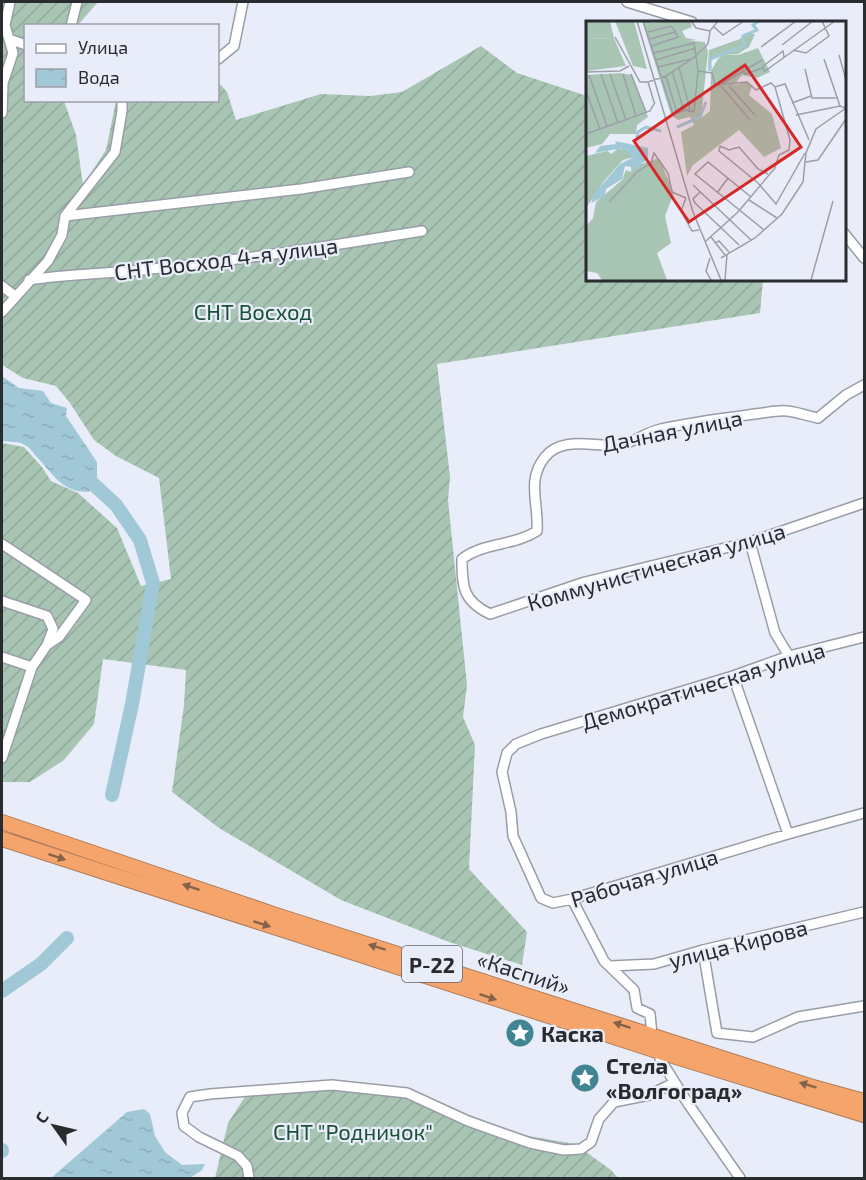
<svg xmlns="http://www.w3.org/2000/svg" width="866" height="1180" font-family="'Exo 2',sans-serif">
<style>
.garden{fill:url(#garden-furrows)}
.water{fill:url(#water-ripples)}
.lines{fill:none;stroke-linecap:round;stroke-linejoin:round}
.river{stroke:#a1c8d7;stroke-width:14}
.minor-casing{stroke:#989da7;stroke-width:12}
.highway-casing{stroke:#ae7a57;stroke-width:16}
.minor{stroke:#fff;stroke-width:9}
.highway{stroke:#f5a56c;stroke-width:14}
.oneway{fill:#85624a}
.labels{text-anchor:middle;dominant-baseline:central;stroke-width:4.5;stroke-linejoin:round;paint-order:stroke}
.shield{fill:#e8edf9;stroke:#62656c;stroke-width:1.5}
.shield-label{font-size:21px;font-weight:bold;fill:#292b2f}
.street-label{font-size:22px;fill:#292b2f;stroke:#e8edf9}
.park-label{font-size:22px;fill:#195236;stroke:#e8edf9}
.poi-label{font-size:22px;font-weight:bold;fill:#292b2f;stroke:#e8edf9;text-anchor:start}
.inset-river{fill:none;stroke:#a1c8d7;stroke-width:3}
.inset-road{fill:none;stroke:#9c9fa8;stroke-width:1.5}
.view{fill:#d62828;fill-opacity:0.15;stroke:#d62828;stroke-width:3}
.inset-edge{fill:none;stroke:#292b2f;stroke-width:3}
</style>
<defs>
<pattern id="garden-furrows" width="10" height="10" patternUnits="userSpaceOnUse" patternTransform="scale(1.5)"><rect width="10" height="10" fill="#a8c5b3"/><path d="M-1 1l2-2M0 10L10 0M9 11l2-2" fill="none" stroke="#91a99a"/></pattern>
<pattern id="water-ripples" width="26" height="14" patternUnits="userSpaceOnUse" patternTransform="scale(1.5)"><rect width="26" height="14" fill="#a1c8d7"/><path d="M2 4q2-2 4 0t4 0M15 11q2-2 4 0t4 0" fill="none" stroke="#8bacb9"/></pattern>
</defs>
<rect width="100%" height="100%" fill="#e8edf9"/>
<path class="garden" d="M2 2H98L78 25 26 26V100L64 101 76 135 83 185 106 150 116 101 218 100V82L227 92 236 120 321 94 370 96 402 92 481 46 517 73 587 96V279H763L760 313 437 364 450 477 448 500 467 685 463 717 475 745 469 869 527 932 522 965 449 942 341 900 219 828 172 792 184 705 186 670 103 659 94 724 64 760 30 782H2V443L24 447 42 467 51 481 78 493 117 528 141 586 171 579 159 478 116 456 94 440 70 403 56 386 23 378 2 365Z
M352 1082 408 1089 511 1133 575 1144 611 1170 618 1178H215L228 1123 252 1086Z"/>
<path class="water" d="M2 376 19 388 43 391 51 403 67 408 66 416 97 462V479L89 492C60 492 53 473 35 455 33 452 29 447 25 445 20 441 8 442 2 441Z
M144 1109 150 1114 155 1136 165 1152 182 1165 205 1164 202 1170 190 1178H51L127 1112Z"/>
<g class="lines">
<path class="river" d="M80 472 116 505 140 540 153 583 132 704 112 795
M2 991 41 964 67 938
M2 1150V1151"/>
<g class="minor-casing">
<path id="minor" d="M627 2 692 22
M71 26 77 2
M9 39 26 45
M218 59 234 46 243 2
M2 113 3 83 13 53 5 25 10 2
M65 216 301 189 409 172
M844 233 864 258
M29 280C67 274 104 274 142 270 236 261 329 246 422 231
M2 286 15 296
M2 312 48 261 62 235 65 216 115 152 122 111V100
M864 385 846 395 818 418C808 416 797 412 787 411 777 410 765 413 755 414 724 418 691 422 661 429 647 432 636 441 623 444 598 449 563 434 545 457 526 480 539 504 537 531 514 546 484 542 462 559 462 587 463 601 490 614L585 582 750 542 864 503
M750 542 775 633 789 656
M2 544 86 600 59 637 47 645
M2 601 47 616 53 629 47 645 32 667 2 758
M864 637 789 656 733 676 541 734 516 744 507 753 502 772 511 812 513 836 541 898 553 903 572 899 788 834 864 813
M2 657 32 667
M733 676 788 834
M572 899 604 961 634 990 637 1008 650 1014 652 1035
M703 950 717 1033 753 1037 798 1017 864 1006
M610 966 654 964 703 950 864 912
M663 1053 660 1059 689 1105 740 1178
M249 1178 247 1166 238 1156 199 1137 184 1126 182 1113 190 1097 210 1094 332 1085 407 1093 468 1121 530 1143 564 1150 581 1149 591 1142 599 1119 614 1102 649 1095 674 1083"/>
</g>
<g class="highway-casing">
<path id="highway" d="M2 822 276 915 813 1087 864 1101
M2 839 663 1053 864 1115"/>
</g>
<use href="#minor" class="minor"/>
<use href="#highway" class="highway"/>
</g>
<defs><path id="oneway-solid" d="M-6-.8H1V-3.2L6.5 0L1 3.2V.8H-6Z" transform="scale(1.5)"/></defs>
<g class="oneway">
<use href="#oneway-solid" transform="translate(57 857) rotate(18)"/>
<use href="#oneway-solid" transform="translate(191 887) rotate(-162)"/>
<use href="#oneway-solid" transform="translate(262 924) rotate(18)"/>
<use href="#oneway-solid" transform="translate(377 947) rotate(-163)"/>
<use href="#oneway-solid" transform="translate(488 997) rotate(18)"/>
<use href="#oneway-solid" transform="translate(622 1025) rotate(-162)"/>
<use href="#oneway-solid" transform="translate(808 1085) rotate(-163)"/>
</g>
<defs>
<g id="sight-disc" transform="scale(1.5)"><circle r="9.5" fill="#418593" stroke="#e8edf9"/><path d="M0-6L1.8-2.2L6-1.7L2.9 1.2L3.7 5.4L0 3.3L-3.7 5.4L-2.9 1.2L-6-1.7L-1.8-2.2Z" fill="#fff"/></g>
</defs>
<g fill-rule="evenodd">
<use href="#sight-disc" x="520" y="1033"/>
<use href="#sight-disc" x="585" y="1078"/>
</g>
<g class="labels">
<rect class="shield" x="402" y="946" width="60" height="36" rx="4.5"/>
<g class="shield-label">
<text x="432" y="964">Р-22</text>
</g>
<g class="street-label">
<text transform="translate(226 258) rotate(-7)">СНТ Восход 4-я улица</text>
<text transform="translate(672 430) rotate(-11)">Дачная улица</text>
<text transform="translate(656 566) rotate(-16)">Коммунистическая улица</text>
<text transform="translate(703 685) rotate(-17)">Демократическая улица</text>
<text transform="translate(644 877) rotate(-17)">Рабочая улица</text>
<text transform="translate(738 943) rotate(-14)">улица Кирова</text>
<text transform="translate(524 972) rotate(18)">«Каспий»</text>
</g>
<g class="park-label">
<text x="253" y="311">СНТ Восход</text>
<text x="353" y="1131">СНТ "Родничок"</text>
</g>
<g class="poi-label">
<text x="541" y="1033">Каска</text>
<text x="606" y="1065">Стела<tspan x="606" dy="25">«Волгоград»</tspan></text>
</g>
</g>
<g transform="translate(586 21)">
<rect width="260" height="260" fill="#e8edf9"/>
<path d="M29 0H48L61 48 47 45ZM68 0H104L106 6 96 10 100 17 111 19 100 20ZM28 17 40 45 0 50V18Z" fill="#a8c5b3"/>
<path d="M159 12 169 13 163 26 152 33H133L126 38 122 50 123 29 154 18Z" fill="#a8c5b3"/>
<path d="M0 0H24L28 17 0 18ZM56 0 85 4 99 19 119 21 122 31 115 97 124 90 125 50 132 38 138 33 152 34 172 27 184 51 171 57 156 54 148 64 160 61 166 65 163 74 186 93 195 127 178 136 153 109 107 144 101 155 95 111 108 104 104 96 92 99 85 94ZM34 52 46 54 62 96 51 104 50 113H24L16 123 0 127V54ZM33 128H40L48 136 37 139 18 160 0 187V135L21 130 26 133ZM73 137 88 172 79 195 85 222 71 232 81 259H16L11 252 0 250V205L7 197 10 181 36 159 40 149 45 151 52 144Z" fill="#a8c5b3"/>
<path d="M29 120 62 127V138L45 151V146L39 145 36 158 20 168 19 175 5 182 8 173 34 143 48 136 35 127 29 132 25 133 31 128 9 132 14 125 30 123Z" fill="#a1c8d7"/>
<path class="inset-river" d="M124 50V38L158 25 157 15 171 9 167 4 173 0M91 106 114 96 120 81M51 118 52 111 60 106 75 110"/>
<path class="inset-road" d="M51 0 107 191 135 259M57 0 87 93 104 88 93 46M105 0 110 7 124 10M128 6 137 14 158 0M62 11 85 5 90 11M29 16 54 61H62M64 18 89 11 92 16 66 25M196 24 227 0M175 26 210 0M207 29 220 32 243 15 236 0M68 32 108 22 112 50 108 91 102 90M253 34 260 59M238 38 254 85 259 87M70 39 110 27M72 46 105 38M176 46 197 30 198 36M156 48 159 53 177 47 179 50 249 0M219 48 226 77H252M86 50 98 90M112 50 126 52 129 64 161 61 170 69 185 62 189 66 199 63 223 119M0 51 34 50 43 45M15 53 32 102M24 53 40 99M37 53 50 95M45 53 60 91M3 54 21 105M80 55 91 92M132 65 176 39M135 65 164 99M143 65 169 94M0 70 14 108M68 81 62 61 80 55 106 38 122 23 124 10 132 0M206 82 225 75M210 94 254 85M0 113 64 90 69 81M134 125 133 130 172 162 190 183 219 132M134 125 143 129 153 126 172 148 182 153M220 141 232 139 260 98M107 164 165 219M114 171 107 178 109 182 153 224M131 172 142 157M165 176 122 141 109 153 178 209M100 177 95 190 106 210 113 209M163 179 191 197M23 181 51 151 65 142 68 132 82 152 86 171 100 177M125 216 139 234M120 220 152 191 189 147 193 134 203 129 204 119 189 66M129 222 133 220 143 231M124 237 120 250 125 259M135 237 169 217 196 193 217 161 220 132 230 108 260 87M139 259 141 233M225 259 247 180"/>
<path class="view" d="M159 44 215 126 103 201 48 120Z"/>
<rect width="260" height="260" class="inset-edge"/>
</g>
<rect width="866" height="1180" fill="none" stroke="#292b2f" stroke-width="6"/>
<rect x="24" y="24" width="195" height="78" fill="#e8edf9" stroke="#9c9fa8" stroke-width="1.5"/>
<rect x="36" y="44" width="30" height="9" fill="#ffffff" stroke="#9c9fa8" stroke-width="1.5"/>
<text x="78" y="54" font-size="18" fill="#292b2f">Улица</text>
<rect x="36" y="69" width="30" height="18" fill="url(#water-ripples)" stroke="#9c9fa8" stroke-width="1.5"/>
<text x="78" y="84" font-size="18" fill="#292b2f">Вода</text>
<g transform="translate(54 1126) rotate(304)" stroke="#e8edf9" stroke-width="4.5" paint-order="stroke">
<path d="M0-4.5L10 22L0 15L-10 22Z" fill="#292b2f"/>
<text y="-9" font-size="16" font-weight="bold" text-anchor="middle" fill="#292b2f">С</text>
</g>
</svg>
